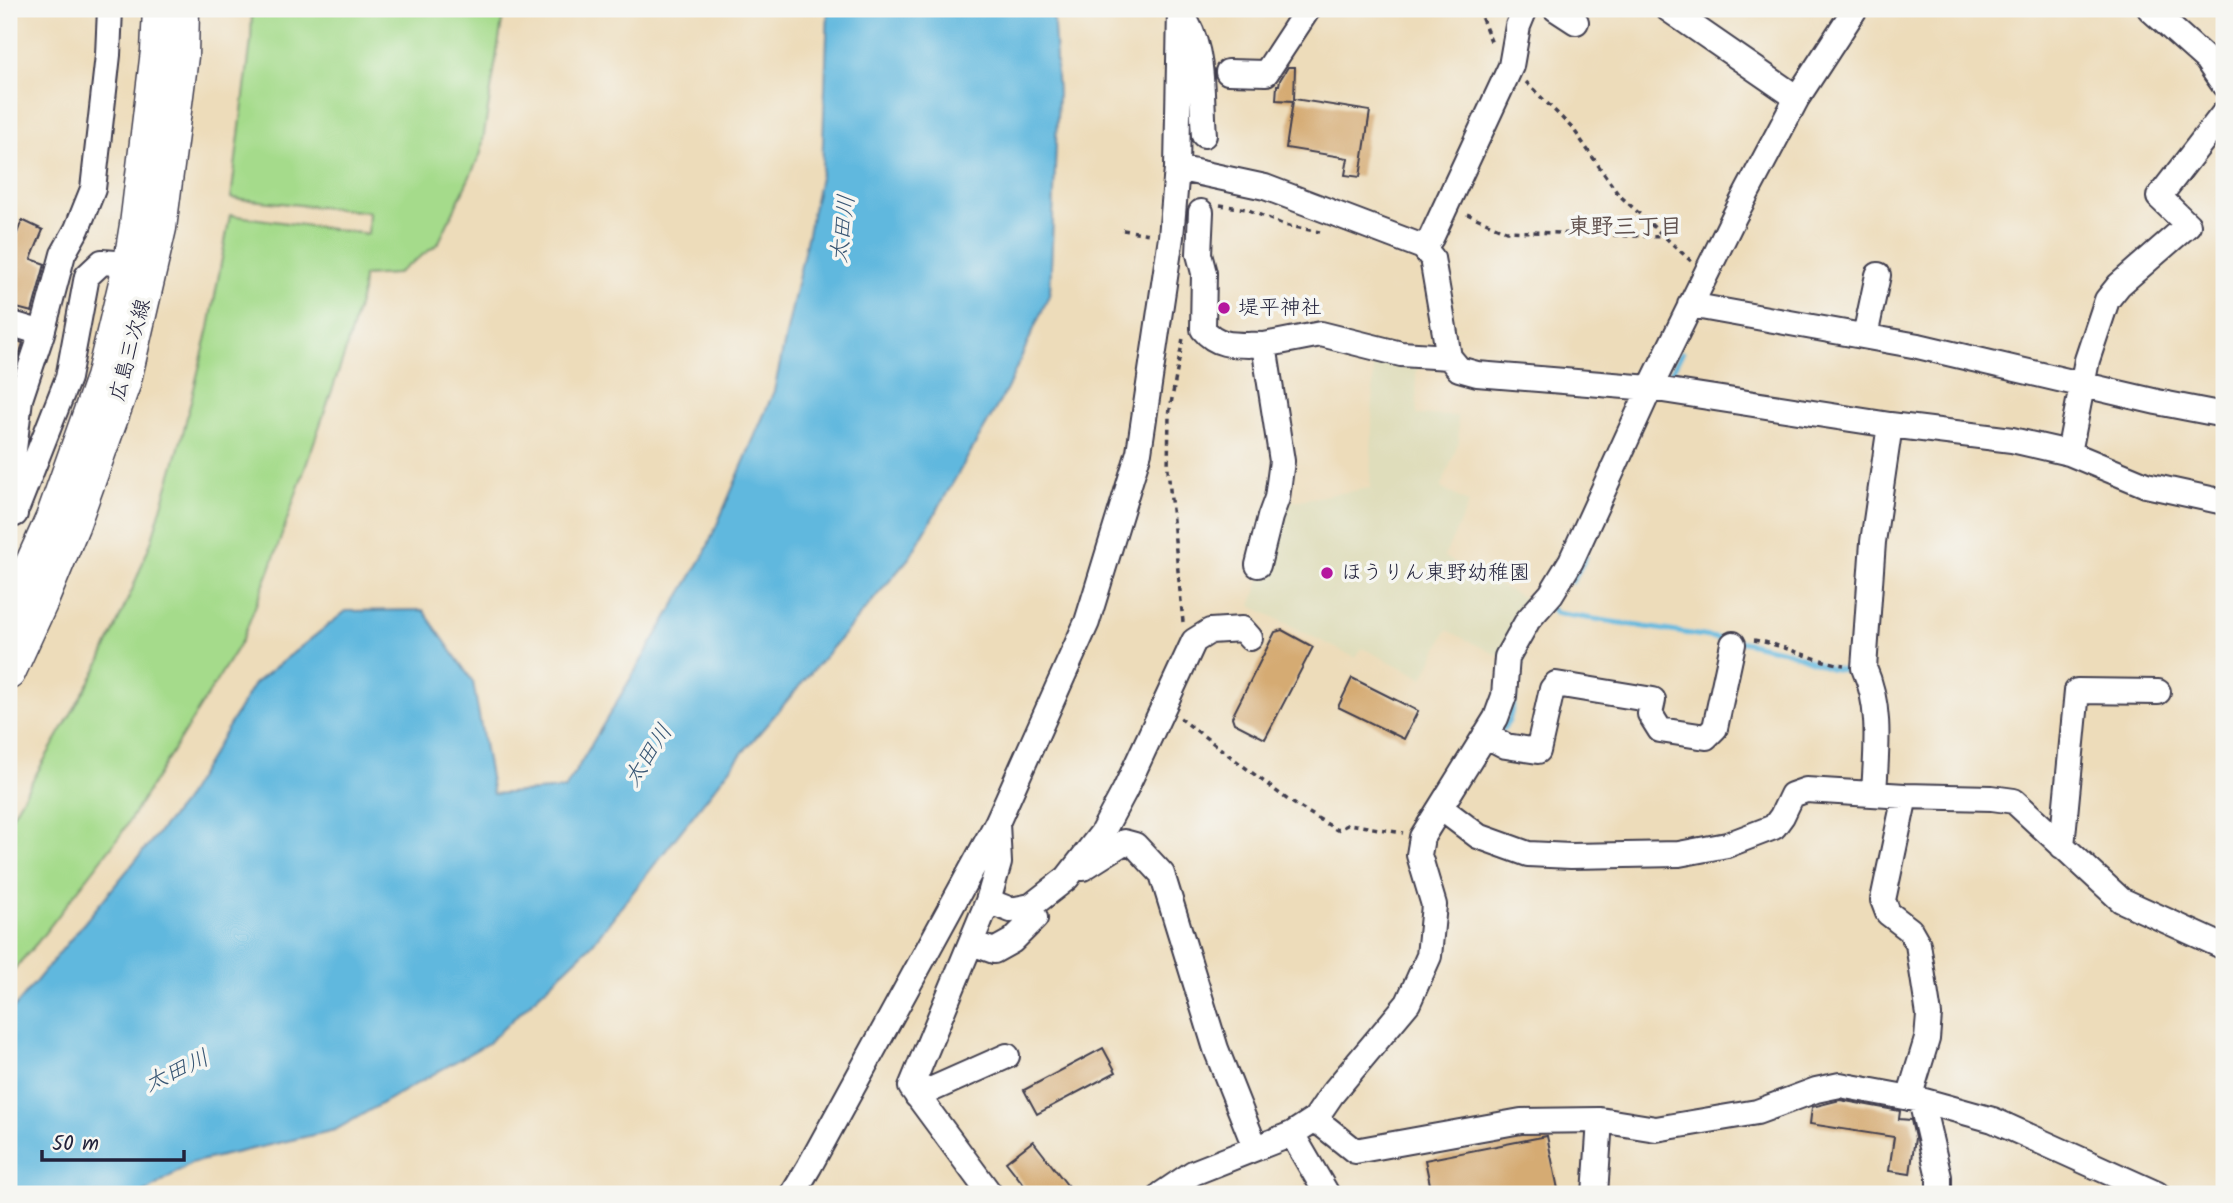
<svg xmlns="http://www.w3.org/2000/svg" width="2233" height="1203" font-family="Kalam,'Klee One',sans-serif">
<style>
.built{fill:#dfddbb}
.green{fill:#a5db8b;stroke:#647e63;stroke-width:2}
.water{fill:#61b8de;stroke:#426d8c;stroke-width:2}
.lines{fill:none;stroke-linecap:round;stroke-linejoin:round}
.stream{stroke:#61b8de;stroke-width:5}
.building{fill:#d5ab73}
.minor-casing{stroke:#403e4e;stroke-width:28}
.major-casing{stroke:#403e4e;stroke-width:35}
.path{stroke:#403e4e;stroke-width:3.5;stroke-dasharray:5 5;stroke-linecap:butt}
.minor{stroke:#fff;stroke-width:24}
.major{stroke:#fff;stroke-width:32}
.poi-dot{fill:#b5179e;stroke:#f6f6f2;stroke-width:2.5}
.labels{text-anchor:middle;dominant-baseline:central;stroke-width:7;stroke-linejoin:round;paint-order:stroke}
.poi-label{font-size:21px;fill:#22223b;stroke:#f6f6f2;text-anchor:start}
.street-label{font-size:21px;fill:#22223b;stroke:#f6f6f2}
.neighbourhood-label{font-size:23px;font-weight:bold;fill:#61524f;stroke:#f6f6f2}
.water-label{font-size:23px;font-style:italic;fill:#385674;stroke:#f6f6f2}
</style>
<rect width="100%" height="100%" fill="#f6f6f2"/>
<filter id="ink" filterUnits="userSpaceOnUse"><feTurbulence type="fractalNoise" baseFrequency=".0143" numOctaves="2"/><feDisplacementMap in="SourceGraphic" scale="14" xChannelSelector="R" yChannelSelector="G"/><feConvolveMatrix kernelMatrix="1 2 1 2 8 2 1 2 1" color-interpolation-filters="sRGB"/></filter>
<filter id="wash" filterUnits="userSpaceOnUse"><feTurbulence type="fractalNoise" baseFrequency=".00686" numOctaves="4" result="noise"/><feDisplacementMap in="SourceGraphic" scale="28" xChannelSelector="R" yChannelSelector="G"/><feGaussianBlur stdDeviation="1.57" result="paint"/><feColorMatrix in="noise" values="0 0 0 0 0 0 0 0 0 0 0 0 0 0 0 0 0 1.4 0 .05"/><feComposite in="paint" operator="in"/></filter>
<g filter="url(#wash)">
<rect width="100%" height="100%" fill="#eddcba"/>
<path class="built" d="M1374 352 1426 361 1416 371 1417 415 1457 416 1459 441 1441 488 1469 503 1444 557 1530 601 1499 656 1447 630 1423 678 1362 648 1356 658 1251 606 1287 502 1370 488Z"/>
<path class="green" d="M252 9H504L481 153 438 244 396 274 363 276 362 292 344 356 270 569 242 640 121 834 37 943 9 975V821L97 669 132 590 152 539 182 437 209 328 230 215 368 234 369 212 231 198 251 41Z"/>
<path class="water" d="M828 9H1053L1058 94 1050 293 1007 389 910 557 744 751 592 944 488 1043 335 1130 191 1163 142 1194H9V1014L182 804 254 684 346 611 423 610 473 682 493 794 565 789 704 555 774 391 822 168Z"/>
<g class="lines">
<path class="stream" d="M1672 371 1682 353
M1572 582 1586 557
M1552 609 1555 613 1729 640
M1739 641 1789 652 1829 668 1857 672
M1518 677 1524 649
M1503 729 1509 721 1515 697"/>
</g>
<g id="blocks">
<path class="building" d="M1288 67H1295L1294 99 1370 111 1360 177 1345 175 1348 158 1286 148 1293 101 1276 100 1277 85H1279L1280 80Z
M22 220 43 230 31 259 45 264 32 312 9 306V255Z
M9 338 23 343 9 386Z
M1282 630 1313 647 1265 739 1234 723 1232 717 1275 632Z
M1352 678 1418 711 1404 739 1338 707Z
M1103 1048 1116 1072 1037 1114 1024 1090Z
M1840 1100 1900 1111 1899 1119 1911 1120 1915 1138 1910 1174 1889 1171 1894 1137 1810 1124 1812 1107Z
M1547 1136 1559 1194H1432L1425 1160Z
M1033 1141 1074 1194H1031L1006 1162Z"/>
</g>
</g>
<g filter="url(#ink)">
<use href="#blocks" fill-opacity="0" stroke="#403e4e" stroke-width="2"/>
<g class="lines">
<g class="minor-casing">
<path id="minor" d="M1556 9 1576 22
M1668 9 1797 98
M2150 9 2206 59 2224 85
M1187 23C1205 55 1201 100 1204 135
M1228 72 1266 73 1308 9
M1177 168 1265 187 1423 247 1432 258 1449 357 1459 369 1477 374 1650 388 1890 425 2012 440 2069 453 2146 485 2224 502
M1201 212 1199 254 1204 273 1203 329C1219 349 1240 344 1264 345
M1423 247 1431 238 1511 66 1518 26 1525 9
M1690 305 1918 346 2157 402 2224 415
M9 323 42 333
M1865 336 1878 275
M2069 453 2087 360 2107 300 2119 285 2188 225 2159 197 2224 113
M18 505 68 378 87 276 102 262 144 265
M9 513 15 514 13 458 20 399 42 333 63 254 77 229 93 189 108 55 110 9
M1258 565 1270 517 1277 498 1282 461 1264 345 1321 334 1401 354 1449 357
M1485 735 1506 746 1538 751 1552 689 1556 684 1653 700 1650 714 1660 730 1706 737 1715 728 1733 644
M1874 794C1876 752 1882 708 1864 668L1873 542 1890 425
M1905 796 1883 900 1888 913 1910 930 1918 944 1929 1015 1927 1039 1909 1098
M1441 808 1478 836 1528 854 1571 856 1679 854 1727 845 1774 827 1782 816 1792 795 1806 790 1905 796 1992 798 2014 801 2121 900 2224 947
M2062 846 2077 691 2158 692
M1083 868 1124 842 1135 845 1162 874 1216 1049 1255 1147
M988 901 1011 910 1031 906 1067 878 1102 833 1125 790 1194 641 1210 631 1242 629 1250 638
M972 943 994 951 1012 941 1035 918 1031 906
M917 1096 1007 1056
M1921 1100 1939 1177V1194
M1315 1119 1355 1151 1521 1121 1600 1120 1656 1129 1757 1112 1816 1090 1840 1085 1921 1100 1993 1120 2157 1194
M1292 1134 1327 1194
M793 1194 809 1167 997 823 1087 622 1139 452 1171 237 1177 168 1180 9
M990 1194 911 1087 988 901 999 863 997 823
M1162 1194 1193 1173 1292 1134 1315 1119 1332 1094 1408 1003 1429 956 1434 905 1419 855 1422 837 1496 718 1504 696 1507 657 1528 620 1551 594 1571 561 1650 388 1734 217 1797 98 1855 9
M1595 1194 1600 1120"/>
</g>
<g class="major-casing">
<path id="major" d="M9 613 52 518 102 378 130 262 136 225 157 51 159 9
M9 673 42 601 73 526 124 384 160 228 182 56 183 9"/>
</g>
<path class="path" d="M1478 9 1493 46
M1526 82 1574 130 1618 194 1691 261
M1220 205 1246 209 1284 225 1320 232
M1467 214 1506 231 1662 237
M1123 230 1150 234
M1183 622 1168 469 1169 415 1183 338
M1754 640C1785 645 1813 661 1844 665
M1180 718 1288 800 1337 830 1349 824 1403 833"/>
<use href="#minor" class="minor"/>
<use href="#major" class="major"/>
</g>
</g>
<g class="poi-dot">
<circle cx="1224" cy="308" r="7"/>
<circle cx="1327" cy="573" r="7"/>
</g>
<g class="labels">
<g class="poi-label">
<text x="1238" y="308">堤平神社</text>
<text x="1341" y="573">ほうりん東野幼稚園</text>
</g>
<g class="street-label">
<text transform="translate(131 350) rotate(-75)">広島三次線</text>
</g>
<g class="neighbourhood-label">
<text x="1625" y="228">東野三丁目</text>
</g>
<g class="water-label">
<text transform="translate(844 229) rotate(-83)">太田川</text>
<text transform="translate(649 756) rotate(-57)">太田川</text>
<text transform="translate(177 1072) rotate(-25)">太田川</text>
</g>
</g>
<rect width="2233" height="1203" fill="none" stroke="#f6f6f2" stroke-width="35"/>
<path d="M42 1150v10h142v-10" fill="none" stroke="#22223b" stroke-width="3.5"/>
<text x="52" y="1150" font-size="21" fill="#22223b" stroke="#f6f6f2" stroke-width="5" paint-order="stroke">50 m</text>
</svg>
